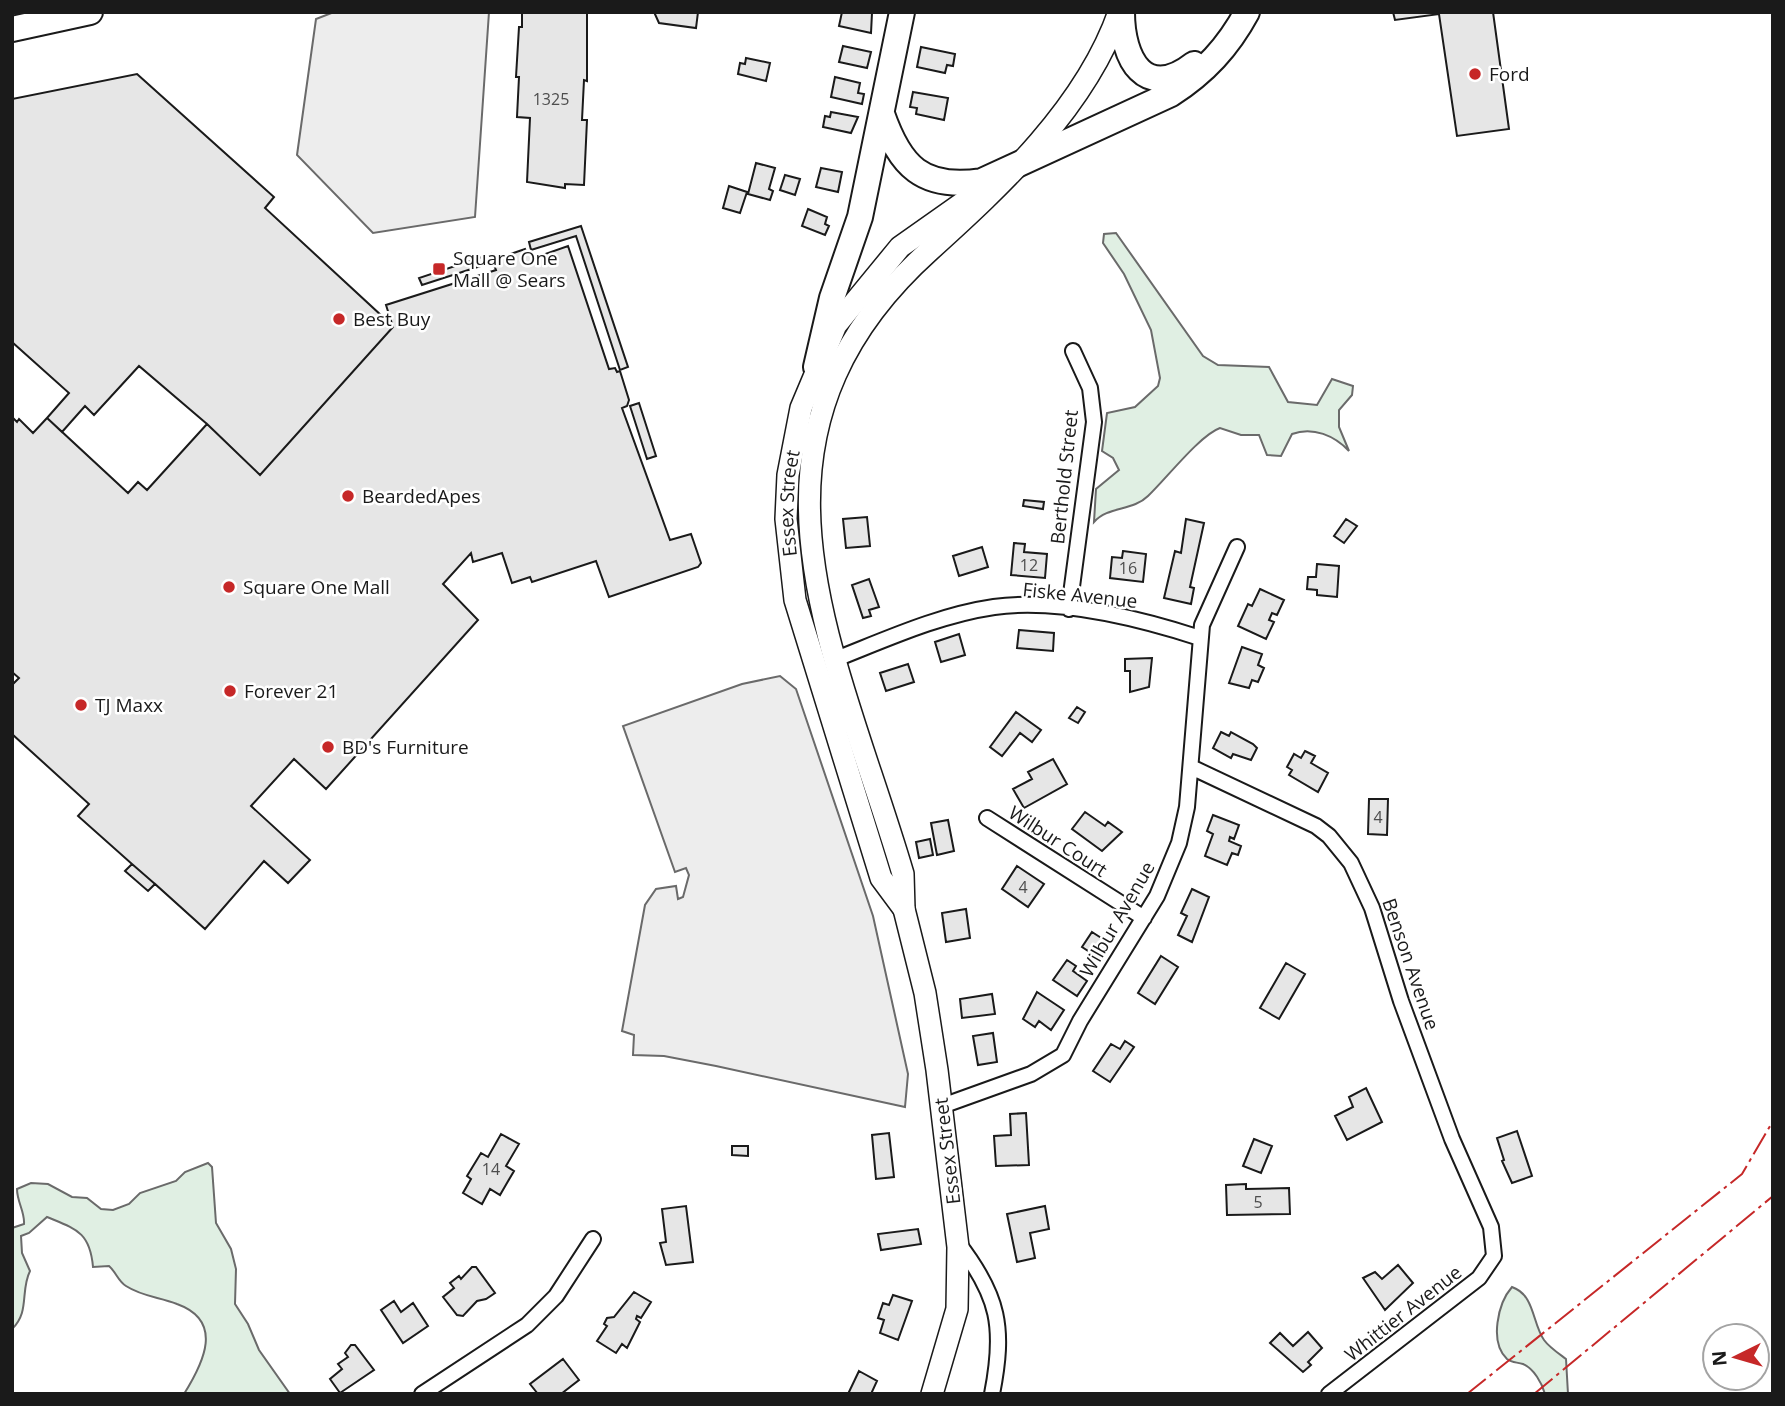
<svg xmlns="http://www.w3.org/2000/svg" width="1785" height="1406" font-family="'Open Sans',sans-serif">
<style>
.green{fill:#e0efe3;stroke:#6a6a6a;stroke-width:2}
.parking{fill:#ededed;stroke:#6a6a6a;stroke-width:2}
.building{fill:#e6e6e6;stroke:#1a1a1a;stroke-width:2}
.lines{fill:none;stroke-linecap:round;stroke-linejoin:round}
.minor-casing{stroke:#1a1a1a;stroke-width:18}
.secondary-casing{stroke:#1a1a1a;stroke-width:24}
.trunk-casing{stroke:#1a1a1a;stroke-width:28}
.minor{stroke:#fff;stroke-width:14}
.secondary{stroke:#fff;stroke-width:21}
.trunk{stroke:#fff;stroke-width:24}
.power{stroke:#c62828;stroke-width:2;stroke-dasharray:24 5 3.5 5;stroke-linecap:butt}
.poi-dot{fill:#c62828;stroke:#fff;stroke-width:2.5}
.labels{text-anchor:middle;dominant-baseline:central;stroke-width:5;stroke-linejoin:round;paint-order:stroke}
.number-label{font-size:16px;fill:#4d4d4d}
.poi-label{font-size:19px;fill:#1a1a1a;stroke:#fff;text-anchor:start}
.street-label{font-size:19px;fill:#1a1a1a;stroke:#fff}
</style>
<rect width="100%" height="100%" fill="#fff"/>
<path class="green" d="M1116 233 1203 356 1218 365 1269 367 1288 402 1317 405 1332 379 1353 386 1352 395 1339 410V427L1349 451C1335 436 1313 426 1292 434L1281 456 1267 455 1259 435H1241L1220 428C1200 435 1166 479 1148 496 1133 511 1108 506 1094 522L1096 489 1119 470 1113 458 1102 451 1107 413 1135 407 1158 386 1160 378 1151 330 1124 274 1103 243 1104 234Z
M208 1163 212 1167 216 1223 231 1249 236 1269 235 1304 248 1324 259 1350 290 1394H184C204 1362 224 1321 177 1304 160 1297 143 1297 126 1286 118 1281 116 1272 109 1266L93 1267C90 1232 76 1229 47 1217L29 1233 21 1236 22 1253 30 1271C20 1291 30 1312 12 1329V1228L24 1224C25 1212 17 1202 17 1189L31 1183 48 1184 72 1197 87 1198 101 1209 113 1210 129 1204 140 1193 176 1181 185 1172Z
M1512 1287C1535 1295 1532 1323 1544 1340 1549 1347 1558 1353 1566 1359L1568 1394H1545C1542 1383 1534 1369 1523 1364 1517 1362 1512 1363 1507 1359 1489 1342 1498 1303 1512 1287Z"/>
<path class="parking" d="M334 12H489L475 217 373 233 297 155 316 19Z
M780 676 796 689 873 916 908 1074 905 1107 716 1066 664 1056 633 1055 634 1035 622 1031 645 905 656 889 676 886 678 899 683 897 689 875 686 868 675 872 623 726 742 684Z"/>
<path class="building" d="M522 12H587V81L584 80 582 120H587L584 185 565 184V188L527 182 530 118 517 117 519 77H516L519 27H522Z
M654 12H698L696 28 659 23Z
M842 12 872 13 871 33 839 26Z
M1393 12H1493L1509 129 1457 136 1439 14 1395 20Z
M843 46 871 52 867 68 839 62Z
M921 47 955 54 953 66 947 65 945 73 917 67Z
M746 58 770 63 766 81 738 74 740 63 745 64Z
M137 74 274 197 265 208 382 316 388 314 393 327 260 475 207 424 139 366 94 415 85 406 62 432 47 418 69 393 12 342V99Z
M835 77 860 83 858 93 864 94 862 104 831 97Z
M913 92 948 98 944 120 916 114 917 108 910 107Z
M831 112 858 117 851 133 823 127 825 116 830 117Z
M756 163 775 168 769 189 773 191 770 200 748 194Z
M821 168 842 172 838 192 816 187Z
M785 175 800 179 795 195 780 190Z
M729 186 747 192 740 213 723 208Z
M808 209 827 217 825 224 829 226 825 235 802 226Z
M581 226 628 367 620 370 576 236 531 250 529 242Z
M568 246 609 369 615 368 617 372 620 371 629 400 627 406 622 408 670 540 691 534 701 563 698 567 609 597 596 561 532 582 530 577 512 583 502 553 473 562 471 553 443 584 478 620 326 789 294 759 251 806 310 860 288 883 264 861 205 929 155 884 148 891 125 871 132 864 78 816 89 804 12 734V685L19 678 12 672V417L17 422 19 419 33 433 47 418 128 493 138 482 147 490 207 424 260 475 393 327 386 305 496 270 494 265 500 263 499 258 525 249 527 254 532 252 534 258Z
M491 254 493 262 422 285 419 278Z
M639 403 656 456 647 459 630 406Z
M1024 500 1044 502 1043 509 1023 506Z
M867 517 870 546 846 548 843 519Z
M1186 519 1204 523 1190 587 1194 588 1191 604 1164 598 1175 551 1181 553Z
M1346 519 1357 526 1344 543 1334 536Z
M1014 543 1025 544 1024 552 1047 554 1045 578 1011 575Z
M982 547 988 567 959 576 953 556Z
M1123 551 1146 554 1143 582 1110 578 1112 557 1122 558Z
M1317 564 1339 566 1337 597 1317 595V590L1307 589 1308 577H1316Z
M869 579 879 607 869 610 871 616 863 618 852 585Z
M1260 589 1284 600 1277 615 1272 613 1269 620 1274 622 1266 639 1238 626 1248 604 1252 606Z
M1019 630 1054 633 1053 651 1017 648Z
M959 634 965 655 941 662 935 642Z
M1242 647 1262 654 1258 665 1264 668 1258 682 1252 680 1249 688 1229 683Z
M1152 658 1149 687 1130 692V671H1125V659Z
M908 664 914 682 886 691 880 673Z
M1077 707 1085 712 1078 723 1069 718Z
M1016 712 1041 730 1032 742 1020 733 1002 756 990 747Z
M1221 732 1229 736 1231 732 1253 744 1257 748 1251 760 1233 754 1231 758 1213 748Z
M1305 751 1315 756 1311 763 1328 773 1318 792 1289 775 1292 770 1287 767 1294 754 1301 758Z
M1053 759 1067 784 1024 808 1013 789 1032 779 1028 772Z
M1369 799H1388L1387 835 1368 834Z
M1085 812 1105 826 1108 822 1122 832 1102 851 1072 829Z
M1213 815 1239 825 1234 839 1230 837 1229 841 1241 846 1238 855 1232 853 1227 865 1205 856 1213 834 1207 831Z
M948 820 954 851 937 855 931 823Z
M930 839 933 855 919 858 916 842Z
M132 864 155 884 148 891 125 871Z
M1017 866 1044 884 1028 907 1002 889Z
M1192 889 1209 897 1192 942 1178 935 1187 916 1181 913Z
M966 909 970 938 946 942 942 913Z
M1092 932 1109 943 1099 958 1082 947Z
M1161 956 1178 967 1155 1004 1138 993Z
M1067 960 1076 966 1073 971 1087 981 1077 996 1053 980Z
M1286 963 1305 974 1279 1019 1260 1008Z
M1037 992 1064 1010 1051 1030 1039 1021 1035 1027 1023 1019Z
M992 994 995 1014 962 1018 960 999Z
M993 1033 997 1062 978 1065 973 1036Z
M1125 1041 1134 1047 1110 1082 1093 1071 1111 1044 1120 1049Z
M1366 1088 1382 1122 1347 1140 1335 1116 1353 1107 1349 1097Z
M1026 1113 1029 1165 996 1166 994 1136 1011 1135 1010 1114Z
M1517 1131 1532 1176 1512 1183 1502 1161 1504 1160 1497 1138Z
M889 1133 894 1177 876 1179 872 1135Z
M501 1134 519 1144 506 1166 514 1171 500 1195 490 1189 482 1204 463 1193 471 1179 467 1176 481 1153 488 1157Z
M1254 1139 1272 1146 1261 1173 1243 1166Z
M732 1146H748V1156L732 1155Z
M1246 1184V1189L1289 1188 1290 1214 1227 1215 1226 1185Z
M686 1206 693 1262 666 1265 660 1243 666 1242 662 1209Z
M1045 1206 1049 1229 1030 1233 1035 1258 1017 1262 1007 1214Z
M918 1229 921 1244 881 1250 878 1234Z
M1398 1265 1413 1283 1385 1310 1363 1278 1375 1272 1382 1279Z
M472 1267H476L495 1293 486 1299 477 1301 463 1316 457 1315 443 1297 454 1288 450 1283 459 1276 461 1279Z
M634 1292 651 1302 641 1318 637 1316 636 1319 640 1322 627 1348 622 1344 616 1353 597 1341 607 1326 604 1324 607 1318 614 1317Z
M893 1295 912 1301 898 1340 880 1333 884 1320 878 1318 883 1303 889 1305Z
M394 1301 401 1312 413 1303 428 1326 403 1343 381 1310Z
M1308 1332 1322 1348 1308 1362 1311 1365 1303 1372 1270 1343 1280 1333 1293 1346Z
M351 1345H355L374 1370 340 1393 330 1379 342 1369 338 1364 348 1357 345 1353Z
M563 1359 579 1380 561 1394H538L530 1384Z
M859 1371 877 1381 871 1394H848Z"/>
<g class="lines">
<g class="minor-casing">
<path id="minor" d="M1069 609 1094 422 1090 388 1073 351
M836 659C887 639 939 615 994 607 1059 598 1138 618 1200 638
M1191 767 1316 826 1329 836 1351 863 1372 908 1401 1001 1452 1139 1491 1227 1494 1256 1479 1278 1329 1394
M987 818 1144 918
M942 1106 1031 1074 1063 1055 1080 1021 1157 896 1179 843 1187 807 1202 625 1237 547
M958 1243C999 1296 1005 1328 992 1394
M422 1394 527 1325 556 1296 593 1239"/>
</g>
<g class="secondary-casing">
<g id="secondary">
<path id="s1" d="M904 909 881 878 795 600 786 519 788 475 801 408 836 325 900 247 978 192"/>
<path d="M932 1394 957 1309 958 1247 937 1070 925 993 904 909 903 874C837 650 718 441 929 251 1002 185 1086 107 1119 12"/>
</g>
</g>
<g class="trunk-casing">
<path id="trunk" d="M1122 12C1122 59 1145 102 1194 64
M12 29 90 12
M882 114C900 166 922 190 982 181L1171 94C1205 72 1228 47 1247 12
M816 367 832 298 860 217 902 12"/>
</g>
<use href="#minor" class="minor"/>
<use href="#secondary" class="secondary"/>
<use href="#trunk" class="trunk"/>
<path class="power" d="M1467 1394 1742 1174 1773 1121
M1534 1394 1773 1196"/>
</g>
<g class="poi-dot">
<circle cx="1475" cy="74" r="7"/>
<rect x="432" y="262" width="14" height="14" rx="3.5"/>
<circle cx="339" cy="319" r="7"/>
<circle cx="348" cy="496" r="7"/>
<circle cx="229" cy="587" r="7"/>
<circle cx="230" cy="691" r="7"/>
<circle cx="81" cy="705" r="7"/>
<circle cx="328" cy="747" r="7"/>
</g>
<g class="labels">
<g class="number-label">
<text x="551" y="99">1325</text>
<text x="1029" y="565">12</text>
<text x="1128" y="568">16</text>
<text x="1378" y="817">4</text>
<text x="1023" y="887">4</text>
<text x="491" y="1169">14</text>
<text x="1258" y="1202">5</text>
</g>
<g class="poi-label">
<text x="1489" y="74">Ford</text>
<text x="453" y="258">Square One<tspan x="453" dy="22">Mall @ Sears</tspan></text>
<text x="353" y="319">Best Buy</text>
<text x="362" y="496">BeardedApes</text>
<text x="243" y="587">Square One Mall</text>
<text x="244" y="691">Forever 21</text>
<text x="95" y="705">TJ Maxx</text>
<text x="342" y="747">BD's Furniture</text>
</g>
<g class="street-label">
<text transform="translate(1064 477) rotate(-84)">Berthold Street</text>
<text stroke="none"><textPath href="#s1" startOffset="427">Essex Street</textPath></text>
<text transform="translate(1080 595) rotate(6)">Fiske Avenue</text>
<text transform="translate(1058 841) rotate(33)">Wilbur Court</text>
<text transform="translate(1117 919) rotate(-60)">Wilbur Avenue</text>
<text transform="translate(1411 964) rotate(71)">Benson Avenue</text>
<text transform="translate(947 1151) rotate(-97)">Essex Street</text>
<text transform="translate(1403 1313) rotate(-38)">Whittier Avenue</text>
</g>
</g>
<rect width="1785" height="1406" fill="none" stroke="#1a1a1a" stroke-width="28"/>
<g transform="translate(1736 1357) rotate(265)"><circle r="33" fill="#ffffff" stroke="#a3a3a3" stroke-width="2"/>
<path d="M0-5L12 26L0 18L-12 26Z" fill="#c62828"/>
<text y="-10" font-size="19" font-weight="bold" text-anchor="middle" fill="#1a1a1a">N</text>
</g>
</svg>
